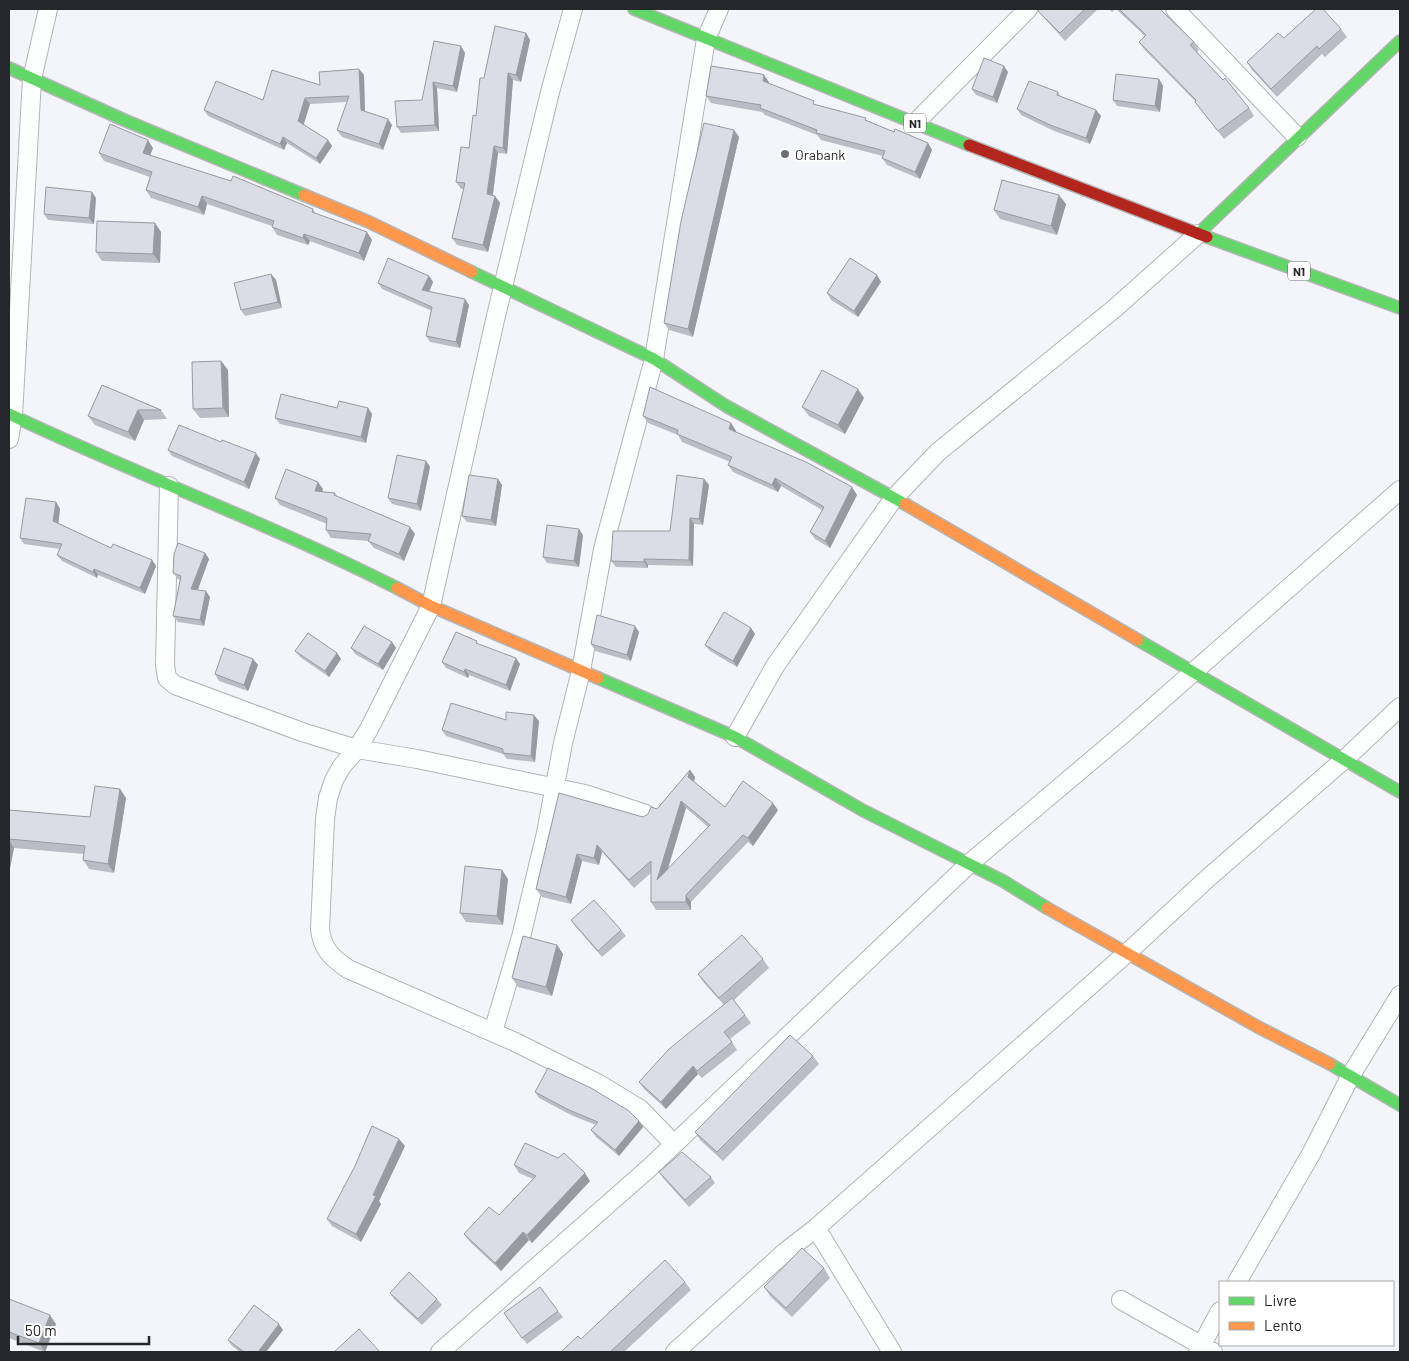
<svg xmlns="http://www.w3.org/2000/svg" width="1409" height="1361" font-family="Barlow,sans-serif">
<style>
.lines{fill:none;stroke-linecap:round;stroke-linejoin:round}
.street-casing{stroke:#b3b4b7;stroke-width:20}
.fast-casing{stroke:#b3b4b7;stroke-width:14}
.slow-casing{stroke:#b3b4b7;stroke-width:14}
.jam-casing{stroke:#b3b4b7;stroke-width:14}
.street{stroke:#fdfefe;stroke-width:18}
.fast{stroke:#63d668;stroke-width:11}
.slow{stroke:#ff974d;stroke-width:11}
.jam{stroke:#b3261e;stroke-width:11}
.wall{fill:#bbbdc6;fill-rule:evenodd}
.shaded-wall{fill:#999aa1}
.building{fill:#dadce6;stroke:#999aa1;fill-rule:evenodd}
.poi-dot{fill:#6e6f73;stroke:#fff;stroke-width:2}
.labels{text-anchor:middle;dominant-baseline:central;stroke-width:4;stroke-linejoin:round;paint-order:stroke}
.shield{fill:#fff;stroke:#67686b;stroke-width:1}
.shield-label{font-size:12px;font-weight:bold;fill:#26272b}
.poi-label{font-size:14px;fill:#26272b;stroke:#fff;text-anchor:start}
</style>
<rect width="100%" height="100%" fill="#f4f5fa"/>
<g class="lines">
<g class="street-casing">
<path id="street" d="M573 9 550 92 495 320 431 606 369 729 357 749 342 766 334 780 328 798 325 819 320 929C322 949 332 958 348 969L515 1042 599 1084 640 1109 673 1143
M1175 9 1297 137
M915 123 1028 9
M9 439 13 416 32 79 48 9
M169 486 165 665 167 678 175 685 302 732 357 749 417 759 585 794 646 814
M735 737 775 666 894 498 938 452 1114 309 1198 234
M493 1032 521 937 546 833 563 743 581 671 603 549 654 359 706 39 719 9
M816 1228 892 1352
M1237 1282 1311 1154 1351 1075 1400 995
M1121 1300 1213 1352
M440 1352 648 1169 970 863 1123 734 1400 490
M675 1352 785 1252 816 1228 1127 953 1208 878 1346 758 1400 707
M1198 1352 1220 1311"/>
</g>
<g class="fast-casing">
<path id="fast" d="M634 9 969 145
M9 68 124 120 304 195
M1198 234 1400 41
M1207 237 1400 308
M472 272 654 359 726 406 905 504
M9 414C137 475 271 524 397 588
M1138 640 1400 792
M598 678 735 737 864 811 1003 881 1047 908
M1330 1064 1400 1105"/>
</g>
<g class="slow-casing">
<path id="slow" d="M304 195 369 222 472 272
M905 504 1138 640
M397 588 431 606 598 678
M1047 908 1258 1027 1330 1064"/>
</g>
<g class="jam-casing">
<path id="jam" d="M969 145 1207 237"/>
</g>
<use href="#street" class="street"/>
<use href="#fast" class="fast"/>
<use href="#slow" class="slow"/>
<use href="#jam" class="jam"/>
</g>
<path class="wall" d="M1040 9H1098L1065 41 1044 18 1038 11Z
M1109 9H1116L1112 12Z
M1116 9H1160L1194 42 1199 50 1197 52 1249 108 1254 116 1224 139 1200 109 1195 101 1144 49 1139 42 1145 36Z
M1341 29 1347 37 1325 57 1322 54 1277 97 1252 70 1247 62 1284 38Z
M526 33 530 40 521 82 513 80 507 154 498 153 493 195 495 196 500 203 488 252 457 245 452 238 464 189H461L456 182 469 148 476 116Z
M434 41 465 53 457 92 437 88 439 131 401 133 397 127 422 100Z
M359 69 364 75 365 111 392 125 383 150 342 137 337 130 347 102 310 104 303 124 328 140 332 146 320 164 287 143 284 150 208 116 204 110 263 100 320 85Z
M1008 72 997 103 976 95 972 89Z
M1159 79 1163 86 1160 112 1117 106 1113 100Z
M769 82V84L817 105 868 121 894 132 928 143 932 150 920 179 887 165 882 158 883 156 821 140 817 135 765 115 762 112 711 103 706 96Z
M1058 92 1061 97 1096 110 1101 116 1090 144 1054 131 1021 115 1017 109Z
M734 130 739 137 693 337 669 330 664 323Z
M153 148 150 155 313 209 316 214 372 240 364 261 310 241 308 245 277 235 272 227V226L207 204 204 215 151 198 146 190 150 177 104 161 99 153Z
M96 198 94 224 48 220 44 214Z
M1066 204 1057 235 1000 219 994 210Z
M155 223 161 232 160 263 102 261 96 252Z
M271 274 276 280 282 308 245 316 241 310Z
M877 275 881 282 858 317 831 300 827 293Z
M429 276 433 282 429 292 469 305 460 348 430 342 426 336 432 311 382 289 378 283Z
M221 361 228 370 229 417 200 418 193 409Z
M102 385 161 410 167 419 144 420 135 441 95 425 88 416Z
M864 398 845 434 809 416 802 407Z
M337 408H368L372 414 366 443 280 424 275 418Z
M643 416 731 423 736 431V432L857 495 830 548 815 539 810 532 822 510 781 486 778 492 733 472 728 465 730 462 682 442 678 435 648 423Z
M168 450 260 459 249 489 172 456Z
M426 461 430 467 421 511 392 504 388 498Z
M498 479 502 485 496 526 467 522 462 516Z
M704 479 709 485 703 525 694 524 693 566 648 565V568L616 567 611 561 670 531Z
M323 489 322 492 335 493 338 497 415 534 404 561 374 548 368 541 331 538 326 530 327 524 280 505 275 498Z
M56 502 60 509 58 523 111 548 152 560 156 566 145 594 98 575 97 578 62 561 57 555 60 549 24 544 20 538Z
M583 535 579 567 547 563 543 557Z
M205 553 209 559 197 590 210 597 204 626 178 622 173 616 180 580 178 579 173 573Z
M751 628 755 634 737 667 710 651 705 645Z
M639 632 631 661 595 651 591 644Z
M392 642 396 648 383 670 355 654 351 648Z
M479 644 520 664 510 691 469 675 468 678 446 668 442 662Z
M295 651 337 653 341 659 329 677 300 657Z
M253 659 258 665 248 691 219 681 215 674Z
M506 720 539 721 535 762 507 759 503 754 446 736 442 730Z
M690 770 695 777 694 782 725 807 778 810 753 846 748 842 691 902V910H656L651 902V873L634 888 602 852 599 865 582 861 571 904 542 897 536 889 559 793 643 817 657 809ZM686 808 708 827 668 869Z
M120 789 126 798 114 873 89 869 83 860 84 854 14 848 9 873V810L90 817Z
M508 879 503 925 466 922 460 913Z
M571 920 621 930 626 936 602 957 575 926Z
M557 945 563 954 552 996 518 987 512 978Z
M763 959 769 968 734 1000 751 1023 730 1039 737 1050 702 1078 698 1074 666 1109 644 1089 639 1082 724 1005 704 983 698 974Z
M813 1056 819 1064 723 1161 700 1140 695 1132Z
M535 1092 639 1121 643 1127 619 1156 596 1137 591 1130 596 1125 573 1116 539 1098Z
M405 1146 379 1201 381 1204 361 1242 332 1226 327 1219Z
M514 1165 590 1181 532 1243 529 1240 501 1271 470 1242 464 1234 499 1215 533 1179 519 1173Z
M659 1172 711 1177 715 1183 689 1207 663 1178Z
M824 1268 830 1278 792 1317 770 1296 764 1287Z
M685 1282 691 1290 624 1352H561L581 1339Z
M390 1293 437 1299 442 1305 422 1325 394 1299Z
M9 1299 56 1324 45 1352 9 1338Z
M558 1311 563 1317 527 1344 504 1313Z
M283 1330 266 1352H240L232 1346 228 1340Z"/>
<path class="shaded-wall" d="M526 33 530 40 521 82 516 75Z
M461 46 465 53 457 92 453 86Z
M1004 66 1008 72 997 103 993 97Z
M359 69 364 75 365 116 361 110Z
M508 73 513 80 507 154 503 148Z
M764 75 769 82 768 88 763 81Z
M1159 79 1163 86 1160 112 1155 106Z
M433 82 437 88 439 131 435 125Z
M305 98 310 104 303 127 298 121Z
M1096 110 1101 116 1090 144 1086 138Z
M388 119 392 125 383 150 379 144Z
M734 130 739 137 693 337 688 329Z
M283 137 287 143 284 150 280 144Z
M148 140 153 148 148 161 143 153Z
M328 140 332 146 320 164 316 158Z
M928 143 932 150 920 179 915 172Z
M494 146 498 153 492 201 487 194Z
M92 192 96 198 94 224 89 218Z
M1059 195 1066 204 1057 235 1051 226Z
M202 196 207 204 204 215 198 207Z
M495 196 500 203 488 252 483 245Z
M155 223 161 232 160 263 153 254Z
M367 232 372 240 364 261 359 253Z
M304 234 310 241 308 245 303 238Z
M271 274 276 280 282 308 278 302Z
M877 275 881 282 858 317 854 311Z
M429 276 433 282 427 297 422 290Z
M465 299 469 305 460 348 456 342Z
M221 361 228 370 229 417 223 408Z
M858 389 864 398 845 434 838 425Z
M368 408 372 414 366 443 361 437Z
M138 410 144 420 135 441 128 432Z
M731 423 736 431 734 436 729 429Z
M256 453 260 459 249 489 244 482Z
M426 461 430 467 421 511 417 504Z
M775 478 781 486 778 492 772 485Z
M498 479 502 485 496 526 491 520Z
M704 479 709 485 703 525 699 519Z
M318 482 323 489 320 498 315 491Z
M852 487 857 495 830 548 825 541Z
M56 502 60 509 58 527 53 521Z
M690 518 694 524 693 566 689 560Z
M410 527 415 534 404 561 399 554Z
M579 529 583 535 579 567 574 561Z
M205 553 209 559 196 595 191 589Z
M644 559 648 565V568L644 562Z
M152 560 156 566 145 594 140 588Z
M94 569 98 575 97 578 93 572Z
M206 591 210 597 204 626 200 620Z
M635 626 639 632 631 661 627 655Z
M751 628 755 634 737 667 733 661Z
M392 642 396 648 383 670 378 664Z
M337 653 341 659 329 677 325 671Z
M516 658 520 664 510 691 506 685Z
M253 659 258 665 248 691 244 685Z
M465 669 469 675 468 678 464 672Z
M534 715 539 721 535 762 531 756Z
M690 770 695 777 693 784 688 777Z
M120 789 126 798 114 873 108 864Z
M681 801 686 808 662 888 657 880Z
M773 803 778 810 753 846 748 838Z
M9 840 14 848 9 873Z
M597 845 602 852 599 865 594 858Z
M577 854 582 861 571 904 566 897Z
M502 870 508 879 503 925 497 916Z
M686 895 691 902V910L686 902Z
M557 945 563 954 552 996 546 987Z
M693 1066 698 1074 666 1109 661 1102Z
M639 1121 643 1127 619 1156 615 1150Z
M399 1139 405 1146 379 1201 381 1204 361 1242 356 1234Z
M585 1173 590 1181 532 1243 527 1235Z
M523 1232 529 1240 501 1271 495 1263Z
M50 1315 56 1324 45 1352 39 1343Z
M279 1324 283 1330 266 1352H258Z"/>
<path class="building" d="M1040 9H1085L1060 33 1038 11Z
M1119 9H1160L1194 42 1190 45 1223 80 1225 78 1249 108 1218 131 1195 102 1196 100 1139 42 1146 35Z
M1316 9H1323L1341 29 1319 49 1317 46 1271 89 1247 62 1278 33 1284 38Z
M495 26 526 33 516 75 508 73 503 148 494 146 487 194 495 196 483 245 452 238 465 183 456 182 461 147 469 148 473 115 476 116 480 78H484Z
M434 41 461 46 453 86 433 82 435 125 397 127 395 101 422 100Z
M984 58 1004 66 993 97 972 89Z
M711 66 761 74 764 75 763 81 814 101 813 104 866 118 865 120 894 132 895 129 928 143 915 172 882 158 885 151 816 133 817 130 760 108 761 105 706 96Z
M359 69 361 110 388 119 379 144 337 130 349 96 305 98 298 121 328 140 316 158 283 137 280 144 204 110 216 81 263 100 272 70 320 85 319 72Z
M1116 74 1159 79 1155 106 1113 100Z
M1029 81 1058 92 1057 95 1096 110 1086 138 1050 125 1017 109Z
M704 123 734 130 688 329 664 323 681 221Z
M110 124 148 140 143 153 231 181 233 176 313 209 312 212 367 232 359 253 304 234 303 238 272 227 274 221 202 196 198 207 146 190 152 172 99 153Z
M1002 180 1059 195 1051 226 994 210Z
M46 187 92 192 89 218 44 214Z
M97 221 155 223 153 254 96 252Z
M388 258 429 276 422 290 465 299 456 342 426 336 432 307 378 283Z
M850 258 877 275 854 311 827 293Z
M271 274 278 302 241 310 234 283Z
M221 361 223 408 193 409 192 362Z
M822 370 858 389 838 425 802 407Z
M102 385 161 410H138L128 432 88 416Z
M650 387 731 423 729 429 808 463 852 487 825 541 810 532 824 507 775 478 772 485 728 465 732 457 677 434 678 430 643 416Z
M281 394 337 408 339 401 368 408 361 437 275 418Z
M179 425 221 442 222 440 256 453 244 482 168 450Z
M397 455 426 461 417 504 388 498Z
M286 469 318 482 315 491 335 493 334 495 410 527 399 554 368 541 371 534 326 530 327 518 275 498Z
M469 475 498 479 491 520 462 516Z
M677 475 704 479 699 519 690 518 689 560 644 559V562L611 561 613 531H670Z
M26 498 56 502 53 521 111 548 113 544 152 560 140 588 94 569 93 572 57 555 62 544 20 538Z
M547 525 579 529 574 561 543 557Z
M178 543 205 553 191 589 206 591 200 620 173 616 181 576 173 573 174 554Z
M724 612 751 628 733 661 705 645Z
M597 615 635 626 627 655 591 644Z
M364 626 392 642 378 664 351 648Z
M456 632 477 641 476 643 516 658 506 685 465 669 464 672 442 662Z
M308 633 337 653 325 671 295 651Z
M224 648 253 659 244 685 215 674Z
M451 703 506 720V712L534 715 531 756 503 753V749L442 730Z
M690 770 688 777 725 807 743 781 773 803 748 838 743 835 686 895V902H651V861L629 880 597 845 594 858 577 854 566 897 536 889 559 793 643 817 648 814 651 807 657 809ZM681 801 710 825 657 880Z
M95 786 120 789 108 864 83 860 85 846 9 839V810L90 817Z
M465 866 502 870 497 916 460 913Z
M594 900 621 930 598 951 571 920Z
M742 935 763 959 719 998 698 974Z
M523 936 557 945 546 987 512 978Z
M732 998 745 1015 724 1032 732 1042 697 1071 693 1066 661 1102 639 1082 669 1049Z
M790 1035 813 1056 717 1152 695 1132Z
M548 1068 591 1088 629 1111 639 1121 615 1150 591 1130 598 1122 569 1110 535 1092Z
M372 1126 399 1139 373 1195 376 1196 356 1234 327 1219 355 1166Z
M525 1143 558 1158 564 1153 585 1173 527 1235 523 1232 495 1263 464 1234 489 1207 499 1215 536 1176 514 1165Z
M682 1152 711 1177 685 1200 659 1172Z
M802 1248 824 1268 786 1308 764 1287Z
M665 1260 685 1282 610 1352H604L603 1351 602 1352H561L578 1336 581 1339Z
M409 1272 437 1299 418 1319 390 1293Z
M540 1287 558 1311 522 1338 504 1313Z
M9 1299 50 1315 39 1343 9 1332Z
M254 1305 279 1324 258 1352H244L228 1340Z
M359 1329 380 1352H334Z"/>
<circle class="poi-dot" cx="785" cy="154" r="5"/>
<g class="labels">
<g class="shield">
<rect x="904" y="113.5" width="22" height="19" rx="4"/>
<rect x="1288" y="261.5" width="22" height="19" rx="4"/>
</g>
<g class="shield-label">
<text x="915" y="123">N1</text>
<text x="1299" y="271">N1</text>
</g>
<g class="poi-label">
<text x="795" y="154">Orabank</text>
</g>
</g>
<rect width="1409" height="1361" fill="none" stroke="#26272b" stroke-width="20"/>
<rect x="1219" y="1281" width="175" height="65" fill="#ffffff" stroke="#a8a9aa"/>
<rect x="1229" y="1297" width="25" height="8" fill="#63d668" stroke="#a8a9aa"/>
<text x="1264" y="1306" font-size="15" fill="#26272b">Livre</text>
<rect x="1229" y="1322" width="25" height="8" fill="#ff974d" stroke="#a8a9aa"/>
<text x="1264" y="1331" font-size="15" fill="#26272b">Lento</text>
<path d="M18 1336v8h131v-8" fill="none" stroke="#26272b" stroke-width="2.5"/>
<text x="25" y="1336" font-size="15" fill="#26272b" stroke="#ffffff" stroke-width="4" paint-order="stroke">50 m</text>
</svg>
